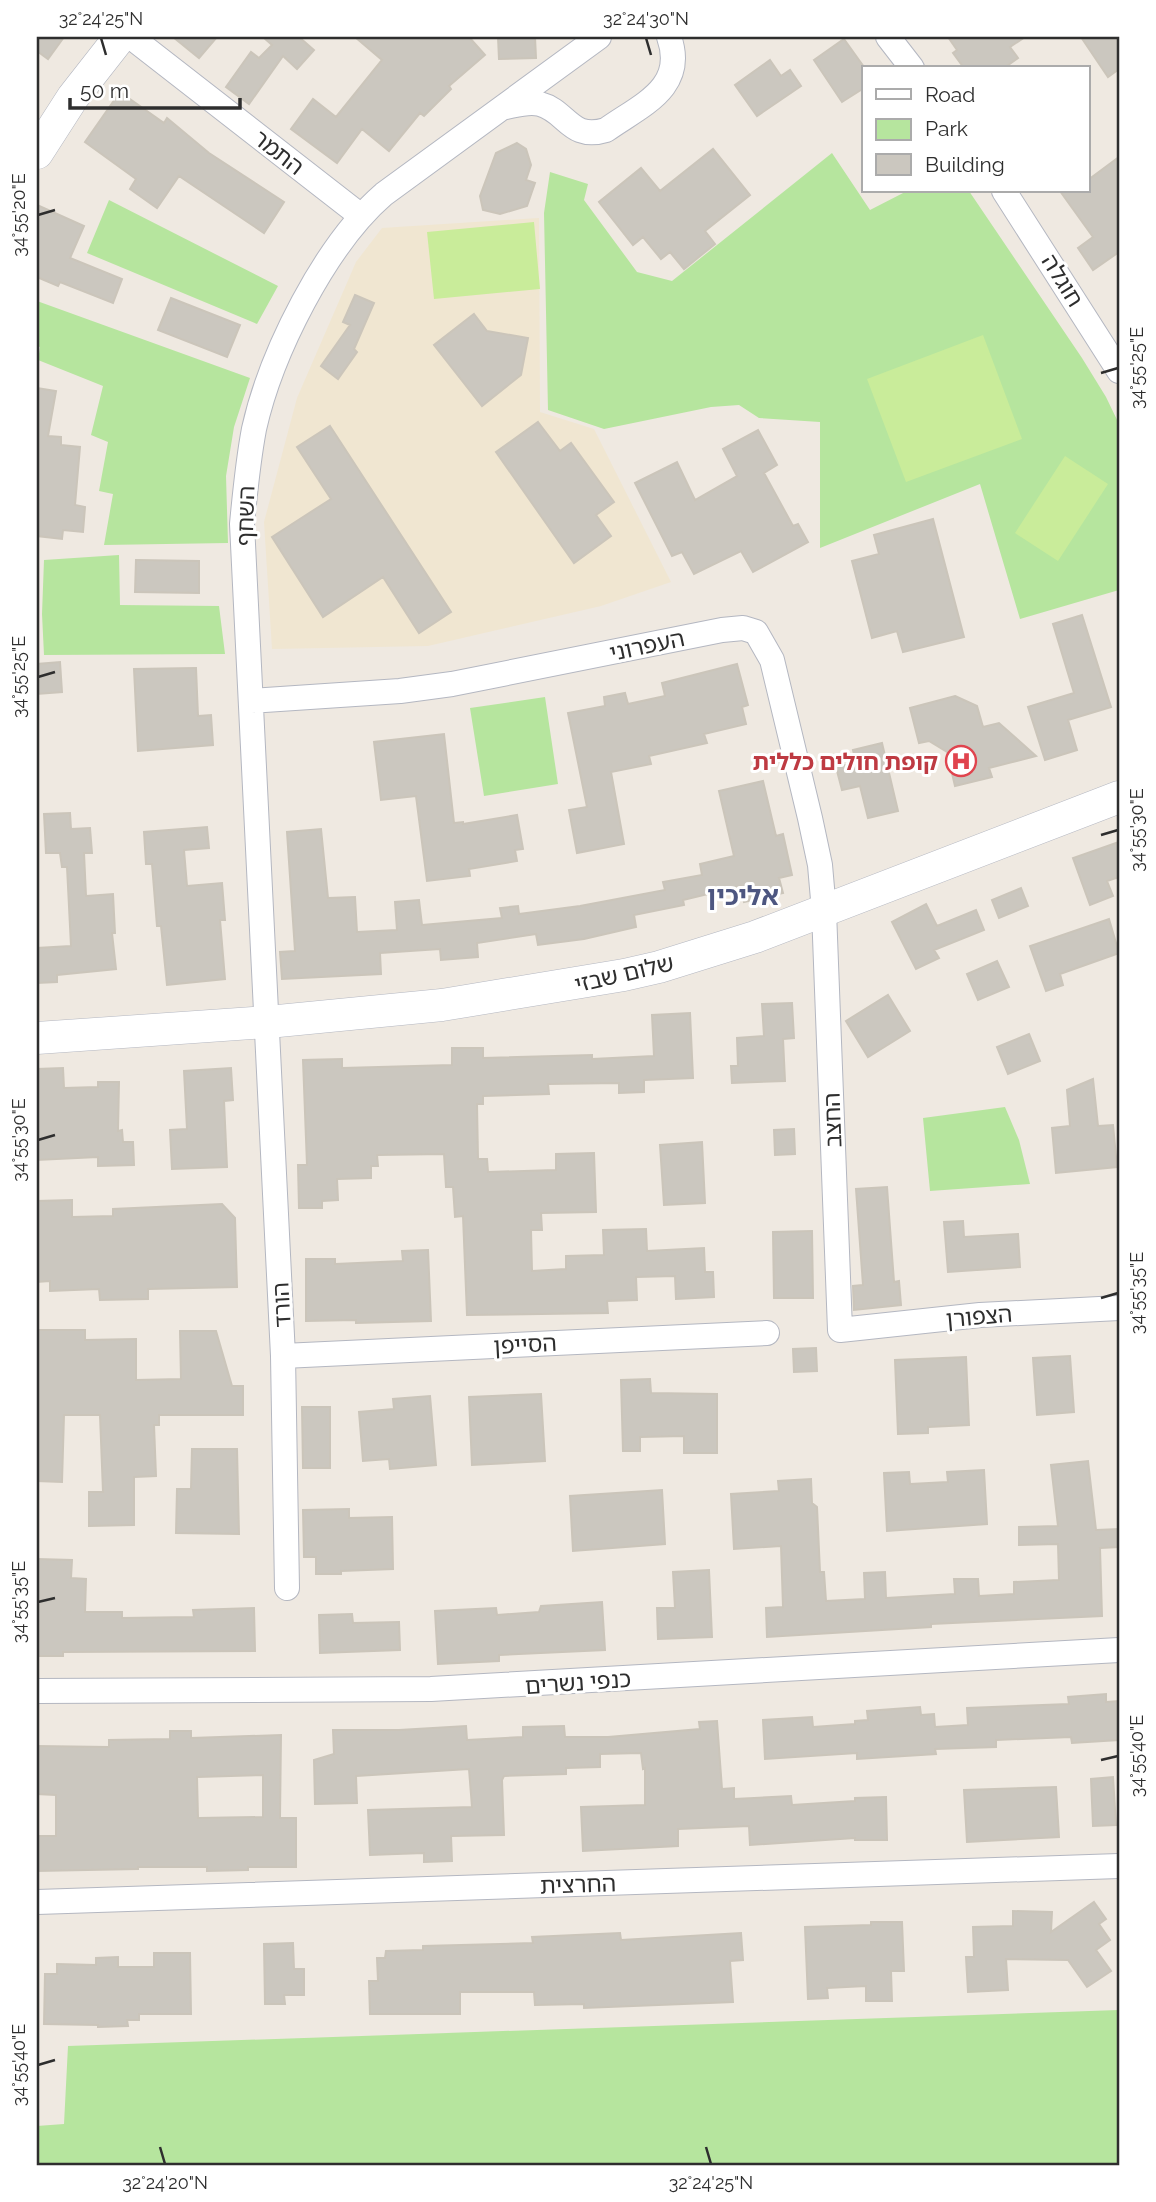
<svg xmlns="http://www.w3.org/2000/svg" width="1156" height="2202" font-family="Raleway,'Noto Sans Hebrew',sans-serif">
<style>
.education{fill:#f0e6d1}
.green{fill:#b6e59e}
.pitch{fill:#c9ec9a}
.building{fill:#cbc7bf;stroke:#cbc5ba;stroke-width:2;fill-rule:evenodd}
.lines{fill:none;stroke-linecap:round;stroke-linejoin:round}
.minor-casing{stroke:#b4b7c1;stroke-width:26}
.tertiary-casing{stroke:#b4b7c1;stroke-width:33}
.minor{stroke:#fff;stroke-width:24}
.tertiary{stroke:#fff;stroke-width:32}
.ticks{fill:none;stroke:#2e2e2e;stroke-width:2.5}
.labels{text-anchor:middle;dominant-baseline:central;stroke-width:6;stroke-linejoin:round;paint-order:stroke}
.street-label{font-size:23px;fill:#2e2e2e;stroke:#fff}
.health-label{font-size:23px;font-weight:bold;fill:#be3a42;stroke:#fff;text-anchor:end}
.quarter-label{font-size:26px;font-weight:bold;fill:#4d5680;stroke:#fff}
.neatline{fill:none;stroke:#2e2e2e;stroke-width:2.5}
.ticks-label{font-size:18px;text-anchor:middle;fill:#2e2e2e}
</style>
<rect width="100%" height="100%" fill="#efe9e1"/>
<path class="education" d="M539 218 540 412 594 429 671 582 601 606 428 646 272 649 264 522 297 398 356 262 382 228Z"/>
<path class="green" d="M832 153 870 210 907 191H969L1082 358 1106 397 1119 424V590L1020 619 980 484 820 548V422L759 418 739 405 711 407 604 429 548 410 544 213 550 172 588 184 584 200 637 272 672 281Z
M109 200 278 286 257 324 87 253Z
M37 301 250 378 234 427 226 476 228 543 104 545 113 494 99 491 108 442 91 435 103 386 38 360 40 347 37 346Z
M119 555 120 605 219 606 225 654 44 655 42 614 44 560Z
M545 697 558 784 484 796 470 708Z
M1005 1107 1019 1140 1030 1184 930 1191 923 1118Z
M1119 2010V2165H37V2126L64 2124 68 2046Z"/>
<path class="pitch" d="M534 222 540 289 434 299 427 232Z
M983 335 1022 439 906 482 867 379Z
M1065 456 1108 484 1058 561 1015 533Z"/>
<path class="building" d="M37 37H64L48 59 37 51Z
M173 37H217L199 58Z
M263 37H299L314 50 297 69 283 56 249 104 226 87 251 52 259 58 272 45Z
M355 37H469L485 55 449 86 451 89 424 116 420 113 389 151 362 129 337 163 291 129 313 99 336 117 382 60Z
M498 37H535L536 58 499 59Z
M948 37H1025L1010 47 1018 58 1004 68H964L953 53 957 50Z
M1081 37H1119V69L1108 77Z
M844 39 864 67V88L842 102 814 60Z
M770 60 781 76 790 70 801 86 757 116 735 85Z
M120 92 164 123 167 118 209 153 284 202 264 233 179 176 157 208 130 189 136 179 85 142Z
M517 143 526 149 531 165 526 180 535 183 527 206 500 214 483 210 480 196 496 153Z
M713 149 750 195 705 231 715 244 684 269 670 252 661 259 643 237 633 245 599 202 641 168 660 191Z
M1119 157V252L1093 270 1078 248 1093 237 1060 191H1088V180Z
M37 205 84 226 70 258 122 279 113 303 60 282 58 286 37 277Z
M355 295 374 303 354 349 357 352 338 379 321 366 350 325 343 322Z
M171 298 240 325 227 357 158 330Z
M474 314 487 331 528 338 521 375 482 406 434 345Z
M37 388 56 391 48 436 61 437V445L80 447 75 505 85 507 83 532 63 530 62 539 37 536Z
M538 422 560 451 571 443 614 502 596 515 611 536 574 563 496 452Z
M330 426 451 612 419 633 383 577 323 617 272 537 331 499 297 447Z
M758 430 777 465 764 473 793 526 798 524 808 542 753 572 741 551 694 574 682 552 672 556 635 483 677 462 695 500 737 476 723 449Z
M933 519 964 637 903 652 897 631 872 638 852 561 879 554 874 535Z
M136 560 199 561V593L135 592Z
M1082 615 1111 707 1068 720 1077 750 1045 760 1028 707 1074 693 1053 624Z
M60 662 62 692 37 694V664Z
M737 664 748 705 742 707 746 724 704 734 707 743 649 756 651 764 611 772 624 844 577 853 569 810 587 807 568 713 605 706 604 697 625 693 628 704 665 696 662 683Z
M196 668 198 716 211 715 213 745 138 751 134 669Z
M955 696 977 706 983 727 999 723 1036 756 989 768 992 777 955 786 947 752 929 741 919 743 910 708Z
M444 734 454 823 463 822V824L517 815 523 849 515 850 517 861 469 869 470 876 427 881 416 796 381 800 374 742Z
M882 743 898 811 868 818 860 786 842 790 836 767 856 763 853 750Z
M763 781 776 836 783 834 792 875 779 878 783 893 744 902 741 886 683 900 684 905 634 915 636 927 584 939 538 945 536 934 477 943 478 957 441 960 440 949 380 953 381 974 282 979 280 952 295 951 287 832 321 829 328 898 355 897 357 932 397 930 395 902 419 900 422 925 502 918 500 908 518 906 519 914 580 906 665 890 663 882 702 875 700 864 734 856 719 791Z
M70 813 71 829 90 828 92 853H84L86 896 113 894 115 933H112L116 969 57 975V982L37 983V948L71 946 67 867H62L60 853H46L44 814Z
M207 827 209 848 184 850 187 886 222 883 225 920H220L225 979 167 985 161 926H157L152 864H146L144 832Z
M1119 842V877L1107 881 1113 896 1090 905 1073 858Z
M1021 888 1028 906 999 918 992 900Z
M926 904 937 926 976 910 984 930 934 950 939 958 916 969 892 922Z
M1109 919 1119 953 1060 974 1063 985 1046 991 1030 946Z
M997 961 1009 987 978 1000 967 974Z
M888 995 910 1031 868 1057 846 1021Z
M792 1003 794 1038 783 1039 785 1081 732 1083 731 1066H738L737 1038 764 1036 762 1004Z
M690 1013 693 1078 644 1080V1092L619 1093V1083L548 1084 549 1094 483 1096V1104H477L478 1159H487L488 1172 556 1170V1154L594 1153 596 1212 541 1213 542 1230H531L532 1271 566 1269V1256L604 1255 603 1230 646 1229 647 1251 704 1248 705 1272H713L714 1297 676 1299 675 1276 636 1277 637 1300 607 1301 608 1313 467 1315 463 1216 455 1217 453 1187H446L444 1154 377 1155 378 1166H371V1178L337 1179 338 1200 322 1201V1208H299L298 1165H307L303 1060 342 1059V1068L452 1065V1048H483V1058L592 1055V1059L654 1056 652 1015Z
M1029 1034 1040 1061 1008 1074 997 1047Z
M63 1068 64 1088 98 1087V1082H119L118 1131 122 1130 123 1142H133L134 1165 98 1166V1157L37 1160V1069Z
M231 1068 233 1100 224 1101 227 1167 172 1169 170 1130 187 1129 184 1071Z
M1093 1079 1098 1126 1113 1125 1117 1167 1056 1173 1052 1128 1070 1126 1067 1090Z
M794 1129 795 1154 775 1155 774 1130Z
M702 1142 705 1203 664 1205 660 1145Z
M887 1187 894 1282 899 1281 901 1305 854 1310 853 1286 863 1285 856 1189Z
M72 1200V1217L113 1216V1209L222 1204 235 1218 237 1287 148 1289V1299L100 1300 99 1289 50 1291V1281L37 1282V1201Z
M963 1221 964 1237 1018 1234 1020 1267 948 1272 944 1222Z
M812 1231 813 1298H774L773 1232Z
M428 1250 431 1321 356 1323V1320L306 1321V1259H335V1264L403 1261 402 1251Z
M37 1330H85V1340L136 1339V1380L181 1379 180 1331H216L232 1386H243V1415H159V1425H154L156 1476 134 1477V1525L89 1526V1492H103L100 1415H64L62 1482 37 1481Z
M816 1348 817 1371 794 1372 793 1349Z
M1070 1356 1074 1412 1037 1415 1033 1358Z
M966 1357 969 1425 928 1427V1433L898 1434 895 1360Z
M650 1379 651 1393 717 1394V1453H684V1436L640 1437V1451H623L621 1380Z
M541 1394 545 1461 472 1465 469 1397Z
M430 1396 436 1465 390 1469 389 1459 363 1461 359 1412 394 1409 393 1399Z
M302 1407H330V1468H303Z
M192 1449H237L239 1534 176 1533 177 1489H191Z
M1088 1461 1096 1530 1119 1529V1547L1100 1548 1102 1616 931 1624V1627L767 1637 766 1608 783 1607 781 1546 734 1549 731 1494 779 1491 778 1481 811 1479 812 1503 817 1507 820 1572H824L826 1601 865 1599 864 1573 885 1572 886 1598 955 1594 954 1579H978L979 1596 1014 1594V1582L1059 1580 1058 1544 1019 1545V1527L1058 1526 1051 1465Z
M984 1470 987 1524 887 1531 884 1473 909 1472 910 1484 948 1482 947 1472Z
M662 1490 665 1544 573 1551 570 1496Z
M349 1509V1518L392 1517 393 1569 341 1571V1574H316V1557H304L303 1510Z
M37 1559 72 1560 71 1578 86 1579 85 1612H122V1618L194 1617 193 1610 254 1608 255 1651 63 1652V1656H37Z
M709 1570 712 1637 658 1639 657 1608H675L673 1572Z
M602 1602 605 1650 499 1655V1661L438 1664 435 1611 496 1608 497 1615 539 1612 541 1606Z
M352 1614 353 1623 399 1622 400 1650 320 1653 319 1615Z
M1106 1694V1702L1119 1701V1740L1072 1743 1071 1737 996 1740V1747L935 1749 936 1754 857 1759V1753L765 1759 763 1720 812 1717 813 1727 855 1724V1721L868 1720 867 1711 920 1707 921 1715 934 1714 935 1727 968 1725 967 1708 1069 1704 1068 1697Z
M717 1721 722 1789 734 1788V1799L791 1796 792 1805 855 1801V1798L886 1797 887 1840H855V1838L750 1845 749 1826 678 1829V1846L583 1851 581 1807 645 1805V1768L643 1769 641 1753 600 1754V1767L566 1768V1774L504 1776 502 1780 504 1835 451 1836 452 1861 424 1862V1853L370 1855 368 1810 472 1807 469 1769 356 1776 357 1803 315 1804 314 1760 334 1754 333 1730H399L466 1726 467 1740 523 1737V1727L564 1726 565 1737H608L700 1729 699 1722Z
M170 1731H191V1738L281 1735 280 1818H296V1867H248V1870L207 1871V1867H138V1869L37 1871V1836H56V1795L37 1794V1746L109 1747V1740L170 1739ZM263 1775V1817L198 1818 197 1777Z
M1113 1777 1116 1825 1093 1826 1091 1779Z
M1056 1787 1059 1837 967 1842 964 1790Z
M1094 1902 1106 1919 1099 1924 1110 1940 1096 1950 1111 1971 1087 1987 1068 1960 1006 1959 1008 1990 968 1992 966 1957H974L973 1927 1013 1926V1911L1052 1912 1051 1932Z
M871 1922H902L904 1971H891L892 2001H866V1986L827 1988 828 1998 808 1999 805 1927 871 1925Z
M620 1933 621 1940 741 1933 743 1960 730 1961 733 2002 584 2008V2004L535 2005 534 1992H460V2014H370L369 1981H378L377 1958H385L386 1951 423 1950V1946L533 1943 532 1937Z
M293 1943 294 1969H304V1995H284L285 2004H265L264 1944Z
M154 1953H190L191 2014H139V2020H127L128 2026 98 2027V2025L44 2024 45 1974H57V1964L96 1965V1958L118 1957V1967H154Z"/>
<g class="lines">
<g class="minor-casing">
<path id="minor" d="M131 37 361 216
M888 37 912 68
M506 107C516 105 529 101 540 104 567 111 570 141 606 130 641 105 687 88 669 37
M1004 191 1119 371
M251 701 400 691 452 684 722 630 743 628 756 632 772 660 810 818 820 865 824 911 840 1330 980 1315 1119 1308
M283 1356 767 1333
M287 1588 283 1356 242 524C245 492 248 461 254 429 271 353 325 245 384 194L599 37
M37 1691 431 1689 1119 1650
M37 1902 1119 1866"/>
</g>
<g class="tertiary-casing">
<path id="tertiary" d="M37 153 73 97 120 37
M37 1038 268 1022 442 1005 624 975 659 967 755 937 1119 797"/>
</g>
<use href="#minor" class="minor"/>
<use href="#tertiary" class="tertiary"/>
</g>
<path class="ticks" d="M101 38 106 55M646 38 651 55M38 215 55 210M1101 373 1118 368M38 677 55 672M1101 835 1118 830M38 1140 55 1135M1101 1298 1118 1293M38 1602 55 1598M1101 1760 1118 1756M38 2065 55 2060M160 2147 165 2164M706 2147 711 2164"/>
<defs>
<g id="hospital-ring" transform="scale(1.575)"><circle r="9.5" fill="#fff" stroke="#e0444e" stroke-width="1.5"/><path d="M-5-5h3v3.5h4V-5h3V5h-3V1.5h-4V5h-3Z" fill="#e0444e"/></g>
</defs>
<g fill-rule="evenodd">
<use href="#hospital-ring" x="961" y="761"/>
</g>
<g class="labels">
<g class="street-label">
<text transform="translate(279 152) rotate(38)">התמר</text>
<text transform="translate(1063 280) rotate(58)">חוגלה</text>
<text transform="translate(245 516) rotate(-88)">השחף</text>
<text transform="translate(647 645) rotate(-12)">העפרוני</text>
<text transform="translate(624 973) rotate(-13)">שלום שבזי</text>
<text transform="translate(832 1120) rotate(-92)">החצב</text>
<text transform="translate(281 1305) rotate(-93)">הורד</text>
<text transform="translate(979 1316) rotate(-5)">הצפורן</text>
<text transform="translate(525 1344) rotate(-3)">הסייפן</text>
<text transform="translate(578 1682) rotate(-4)">כנפי נשרים</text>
<text transform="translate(578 1884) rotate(-2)">החרצית</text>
</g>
<g class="health-label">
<text x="938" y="761">קופת חולים כללית</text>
</g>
<g class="quarter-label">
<text x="743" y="896">אליכין</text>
</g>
</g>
<rect width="1156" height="2202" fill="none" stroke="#ffffff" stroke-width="77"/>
<rect x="862" y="66" width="228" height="126" fill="#ffffff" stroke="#ababab" stroke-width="2"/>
<rect x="876" y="89" width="35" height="10" fill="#ffffff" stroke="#ababab" stroke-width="2"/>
<text x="925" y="102" font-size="21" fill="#2e2e2e">Road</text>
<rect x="876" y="119" width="35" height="21" fill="#b6e59e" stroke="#ababab" stroke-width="2"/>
<text x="925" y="136" font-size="21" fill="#2e2e2e">Park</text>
<rect x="876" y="154" width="35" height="21" fill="#cbc7bf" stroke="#ababab" stroke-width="2"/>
<text x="925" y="172" font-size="21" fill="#2e2e2e">Building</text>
<path d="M70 98v10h170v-10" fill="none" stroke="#2e2e2e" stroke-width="3.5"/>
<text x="80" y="98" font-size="21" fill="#2e2e2e" stroke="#ffffff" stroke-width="5" paint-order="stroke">50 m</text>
<rect x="38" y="38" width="1080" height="2126" class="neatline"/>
<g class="ticks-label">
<text x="101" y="25">32°24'25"N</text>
<text x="646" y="25">32°24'30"N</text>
<text transform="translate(19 215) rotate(-90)" y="6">34°55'20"E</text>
<text transform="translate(1137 368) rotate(-90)" y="6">34°55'25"E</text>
<text transform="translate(19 677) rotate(-90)" y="6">34°55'25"E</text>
<text transform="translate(1137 830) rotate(-90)" y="6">34°55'30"E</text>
<text transform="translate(19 1140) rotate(-90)" y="6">34°55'30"E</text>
<text transform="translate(1137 1293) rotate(-90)" y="6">34°55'35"E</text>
<text transform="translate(19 1602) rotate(-90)" y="6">34°55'35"E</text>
<text transform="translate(1137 1756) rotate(-90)" y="6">34°55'40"E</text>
<text transform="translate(19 2065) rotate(-90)" y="6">34°55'40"E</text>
<text x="165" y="2189">32°24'20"N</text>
<text x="711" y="2189">32°24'25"N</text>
</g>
</svg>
